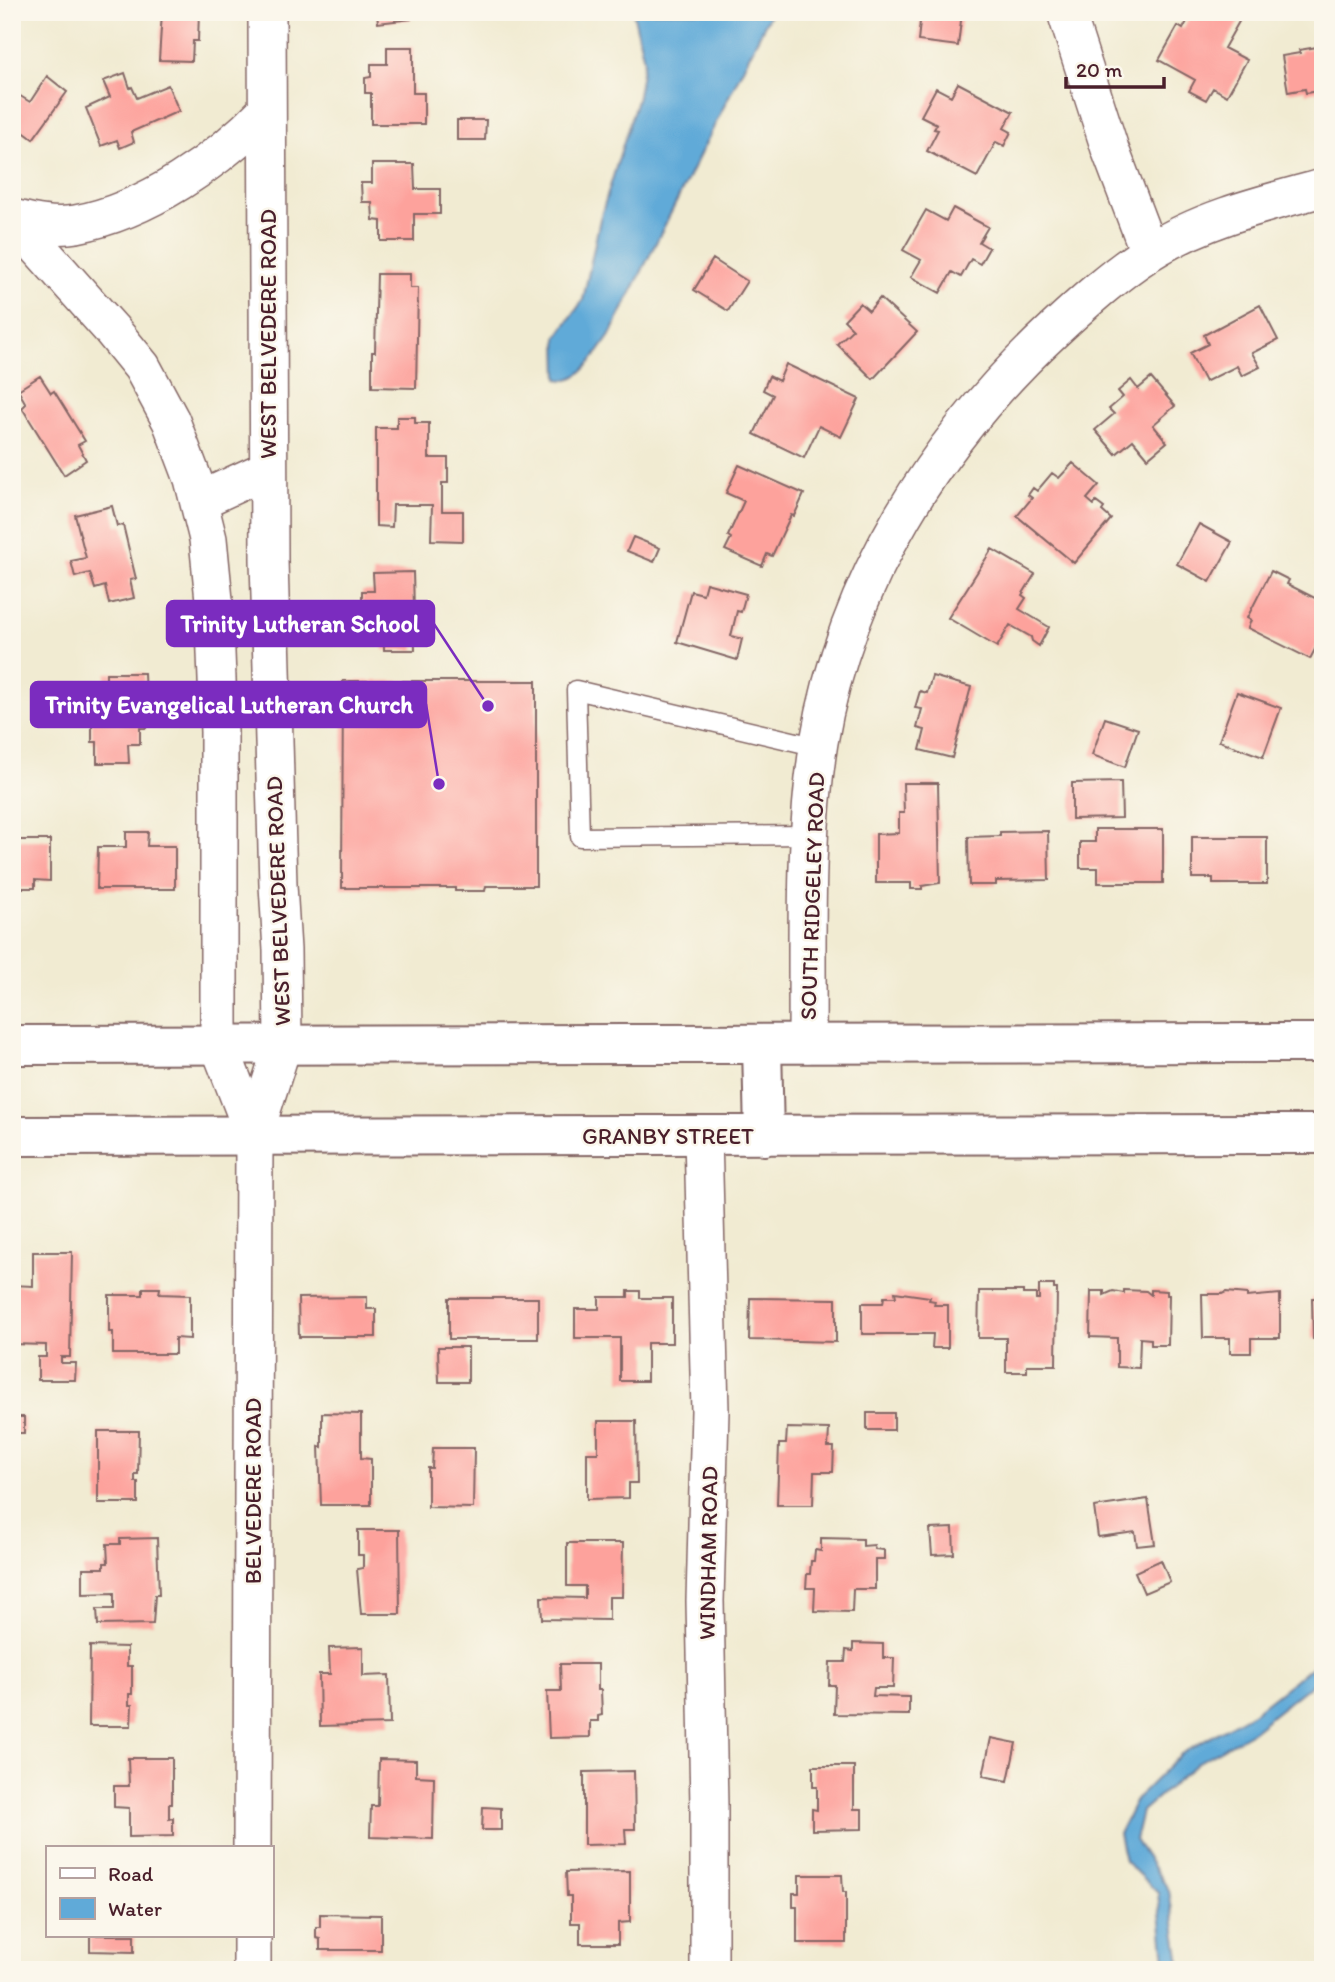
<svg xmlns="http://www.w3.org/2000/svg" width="1335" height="1982" font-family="Itim,sans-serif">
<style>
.water{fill:#60aad8;stroke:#556482;stroke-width:2}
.building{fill:#fda29c}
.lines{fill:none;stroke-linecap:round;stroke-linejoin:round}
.service-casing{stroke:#846665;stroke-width:21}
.minor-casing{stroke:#846665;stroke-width:40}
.primary-casing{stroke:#846665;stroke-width:42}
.service{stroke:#fff;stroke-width:18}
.minor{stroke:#fff;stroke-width:37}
.primary{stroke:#fff;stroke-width:38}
.labels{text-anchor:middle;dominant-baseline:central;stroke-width:5;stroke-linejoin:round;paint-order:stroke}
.street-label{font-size:23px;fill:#4a1f2b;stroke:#fbf7ec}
.leader{fill:none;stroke:#7b2cbf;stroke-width:2.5}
.callout-dot{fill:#7b2cbf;stroke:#fbf7ec;stroke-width:2.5}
.callout{fill:#7b2cbf;stroke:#7b2cbf;stroke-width:2.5}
.callout-label{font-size:24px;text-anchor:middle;font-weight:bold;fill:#fff}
</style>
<rect width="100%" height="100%" fill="#fbf7ec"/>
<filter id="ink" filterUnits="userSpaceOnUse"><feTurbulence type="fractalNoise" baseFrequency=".0143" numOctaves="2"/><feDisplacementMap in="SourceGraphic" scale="14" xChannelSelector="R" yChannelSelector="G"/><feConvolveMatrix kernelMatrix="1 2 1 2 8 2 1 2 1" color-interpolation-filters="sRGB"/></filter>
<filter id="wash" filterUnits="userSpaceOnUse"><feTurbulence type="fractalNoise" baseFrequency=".00686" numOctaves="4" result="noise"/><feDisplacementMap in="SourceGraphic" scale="28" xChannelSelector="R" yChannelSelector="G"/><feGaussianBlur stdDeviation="1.57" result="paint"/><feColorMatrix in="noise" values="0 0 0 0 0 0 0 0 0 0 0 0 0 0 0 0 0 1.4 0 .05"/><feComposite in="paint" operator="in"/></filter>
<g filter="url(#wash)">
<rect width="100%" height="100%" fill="#f1ebd2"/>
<path class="water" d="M633 12H771L609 337C597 353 580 385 558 379L557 337 583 300 600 219 638 96 644 60Z
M1323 1658V1675L1250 1733 1197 1763 1142 1811 1135 1840 1169 1890 1181 1970H1166L1158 1893 1125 1861 1119 1834 1137 1798 1181 1754 1254 1712Z"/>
<g id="blocks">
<path class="building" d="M162 12H199L198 41H193L192 61 159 60Z
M377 12H411V19L378 23Z
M921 12H962L958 46 918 41Z
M1192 12H1238L1236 15 1241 18 1224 48 1247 60 1227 96 1213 88 1206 100 1189 91 1195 80 1159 60 1178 26 1183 29Z
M1323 46V90L1306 93 1305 89 1288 92 1282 56 1300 53 1299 50Z
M387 47H413V93H424V124H371V93H365V78L371 77V64H387Z
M125 73 130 88 132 87 137 98 168 85 179 111 131 132 134 142 120 148 117 140 101 146 86 108 110 97 103 81Z
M47 76 67 92 33 139 22 131 17 136 12 133V91L30 102Z
M958 83 1013 112 1004 128 1011 132 1004 146 996 142 977 177 927 151 938 130 934 129 937 124 921 116 936 88 951 96Z
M457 120H486L485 140H457Z
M372 164H414L415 189H440V214H414V241H381V221L373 220 372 202H362L361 183H372Z
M953 208 988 227 979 242 989 248 980 264 971 259 961 277 952 272 940 293 911 277 921 260 903 250 926 210 946 221Z
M713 259 747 281 728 311 694 290Z
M377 274H410V288H418L416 388 372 387V352H375Z
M880 298 917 332 873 379 837 344 853 329 844 320 860 303 869 311Z
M1260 305 1278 340 1252 353 1260 367 1242 376 1237 366 1205 382 1190 353 1208 344 1204 335Z
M786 364 859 399 841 437 819 426 804 458 754 434 773 395 763 390 769 376 779 381Z
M40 376 51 393 54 391 85 441 78 445 86 460 64 475 22 408 26 404 18 390Z
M1151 378 1175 406 1153 425 1167 442 1148 458 1133 440 1116 454 1095 430 1114 414 1109 409 1123 397 1118 391 1131 380 1138 389Z
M397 417H415V423H429V458H448V483H442V511H463V541L431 540 432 505H393L392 527 376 526V428H397Z
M1073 463 1099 485 1087 499 1094 505 1096 502 1104 508 1102 511 1111 519 1074 563 1017 516 1032 498 1028 495 1033 488 1037 491 1052 473 1059 478Z
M739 465 804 494 794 516 791 515 772 556 767 554 762 566 725 550 731 538 728 536 744 501 726 493Z
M112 506 117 526 123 525 136 579 130 580 134 598 109 604 105 586 95 589 90 573 75 577 71 561 86 558 75 515Z
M1199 524 1232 542 1210 582 1177 564Z
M633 537 660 548 654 562 627 551Z
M992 549 1035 574 1022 595 1026 598 1019 609 1049 627 1039 646 1032 641 1031 637 1010 625 997 647 948 618Z
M1271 571 1289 580 1287 584 1323 602V634L1310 659 1248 628 1251 620 1247 618Z
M413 572 415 650H384V630H373V610H362V591H374L373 573Z
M706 583 746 594 741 612 737 611 731 636 742 639 737 660 677 642 691 591 703 594Z
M106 673H144L145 698 150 697V709H145L146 728H140V744H128L129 763H97V742H92V697H106Z
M932 676 971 687 952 758 920 750 925 730 917 728 922 709 915 708 920 691 927 693Z
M343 681H536V886H486L485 891H455V888H342Z
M1237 692 1281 708 1263 757 1219 741Z
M1105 718 1138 729 1125 767 1092 755Z
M1121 782 1122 818 1072 819V783Z
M903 783H938L940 883 922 886V889H911V883H876V834L899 833V813H904Z
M1095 829H1163V883H1098V868H1080V842H1095Z
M1048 831 1049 880 996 881V885H969L968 837 1000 836V832Z
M126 832H148L147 846H175V889H97L98 847H126Z
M1192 837H1267V884H1213V878H1192Z
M12 840H50V881L35 880V888H12Z
M33 1252H72L70 1357H61V1363H76L75 1380H38V1357H46V1345L12 1344V1285L33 1286Z
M1039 1285H1054V1289H1057L1056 1365H1027V1372H1006V1338H978L979 1291H1023V1294H1036V1299H1039Z
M143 1288H160L159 1294 190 1295V1339L175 1338V1354H113V1332H109V1295H143Z
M1124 1290 1146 1291 1151 1295V1290L1167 1291V1295H1169L1168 1345H1151V1339L1140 1338 1139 1368 1117 1367V1338L1090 1337 1091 1291H1104V1295L1113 1291 1124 1293Z
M628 1291H640V1298H672V1343H647V1381H620V1338H575V1309H599V1297H628Z
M895 1292 930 1297 929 1300 935 1301 934 1305H948V1348H932L933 1334H862V1303H883L884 1297H896Z
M1226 1292 1247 1294V1297L1280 1294V1338H1251V1353H1230V1338H1203L1202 1294H1222Z
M367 1297V1309H376V1337H299L298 1298Z
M449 1298H538V1339H449Z
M750 1298 836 1299V1342L749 1340Z
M1312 1298H1323V1338L1313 1339Z
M438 1347H468V1382H439Z
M322 1413 361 1414V1458L371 1459V1505H321L319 1446 322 1447Z
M867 1413H894V1430H867Z
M12 1417H24V1433H12Z
M598 1421H636L637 1483H629V1498L587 1499V1453H598Z
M787 1428 829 1429 828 1447H834L833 1472H814L813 1505H777L779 1444H786Z
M98 1431H139L138 1474H135V1482H138V1503H98Z
M433 1448H474L473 1508 428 1507V1468H432Z
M1148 1499 1155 1544 1137 1546 1135 1532 1098 1537 1094 1507Z
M953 1528 954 1554 932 1555 930 1529Z
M358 1530H399L400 1614H361L357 1569 363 1568V1555H358Z
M157 1538 159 1595H155L153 1624 98 1625 97 1609H114V1593L83 1594V1568H104V1563H108L107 1544H120V1539Z
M821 1538 863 1539V1546L874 1545 875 1549 884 1550V1559H875V1589H853L852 1612 814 1611 815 1588H806L807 1574H810L811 1561H814L815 1550 821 1551Z
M567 1543H623L622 1597H609V1620L542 1619 541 1597 585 1598V1586H567Z
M1161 1560 1170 1582 1144 1593 1135 1572Z
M853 1643 883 1644V1658H894L893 1688H874L873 1696 909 1697V1715L834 1714 835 1685H829L830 1662H845L846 1650 853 1651Z
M90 1646 127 1647V1666H132V1694H129V1705H132L131 1726H89Z
M363 1647V1676L389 1675 390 1724 320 1726 319 1674H330L329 1648Z
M560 1664H598V1690H601L602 1715 598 1716V1721H590V1737L549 1738 547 1691H561Z
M991 1738 1016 1743 1008 1781 983 1776Z
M128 1758H172V1804H169V1819L173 1818V1836L129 1837V1808L114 1807V1786H129Z
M379 1759 416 1760V1776L434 1777 433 1839 370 1837 371 1806H378Z
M813 1766H854V1809H862V1829L812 1830V1809L817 1810V1787H813Z
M634 1771 635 1829H625L626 1844 584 1845V1772Z
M483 1807 501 1808V1830H482Z
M630 1871V1922L618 1923V1944H580V1923H571V1896H567L566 1872Z
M799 1875H842L843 1892H846V1943H797V1907H793V1893H799Z
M320 1914 381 1915V1950H320V1939L316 1938V1927H320Z
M90 1935H134V1952L90 1951Z"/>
</g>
</g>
<g filter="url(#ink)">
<use href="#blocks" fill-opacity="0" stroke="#846665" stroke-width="2"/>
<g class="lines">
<g class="service-casing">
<path id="service" d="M810 835 580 837 576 690 818 747"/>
</g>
<g class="minor-casing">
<path id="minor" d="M1066 12 1110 149 1149 252
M12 218 111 329 142 367 171 421 193 479 208 539 214 600 219 732V1045L254 1135
M12 218C33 223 54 228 76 224 146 211 219 161 267 110
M199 501 268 469
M807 1044C808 944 803 841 819 742 846 581 936 439 1055 329 1084 302 1114 275 1148 253 1201 219 1263 204 1323 188
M703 1136 710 1411 705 1601 709 1806V1970
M252 1847 254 1135 283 1044 282 950 278 885 269 560 267 12
M252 1970V1935"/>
</g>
<g class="primary-casing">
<path id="primary" d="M12 1045 1323 1043
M762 1045 764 1136
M12 1136 1323 1134"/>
</g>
<use href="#service" class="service"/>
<use href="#minor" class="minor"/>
<use href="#primary" class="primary"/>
</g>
</g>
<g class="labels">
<g class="street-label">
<text transform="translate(268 334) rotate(-90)">WEST BELVEDERE ROAD</text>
<text transform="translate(812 896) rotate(-88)">SOUTH RIDGELEY ROAD</text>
<text transform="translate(278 901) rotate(-92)">WEST BELVEDERE ROAD</text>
<text x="668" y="1136">GRANBY STREET</text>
<text transform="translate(253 1491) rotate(-90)">BELVEDERE ROAD</text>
<text transform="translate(708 1553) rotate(-89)">WINDHAM ROAD</text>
</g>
</g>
<path class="leader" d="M488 706L434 624M439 784L426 704"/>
<g class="callout-dot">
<circle cx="488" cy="706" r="7"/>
<circle cx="439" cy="784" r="7"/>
</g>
<g class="callout">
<rect x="167" y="601" width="267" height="45" rx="7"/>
<rect x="31" y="682" width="395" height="45" rx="7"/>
</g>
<g class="callout-label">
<text x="300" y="632">Trinity Lutheran School</text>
<text x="229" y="713">Trinity Evangelical Lutheran Church</text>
</g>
<rect width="1335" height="1982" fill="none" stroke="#fbf7ec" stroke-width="42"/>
<rect x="46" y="1846" width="228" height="91" fill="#fbf7ec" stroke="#b4a19f" stroke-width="2"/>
<rect x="60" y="1868" width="35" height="10" fill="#ffffff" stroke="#b4a19f" stroke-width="2"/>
<text x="108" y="1881" font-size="21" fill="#4a1f2b">Road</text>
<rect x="60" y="1898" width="35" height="21" fill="#60aad8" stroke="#b4a19f" stroke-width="2"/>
<text x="108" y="1916" font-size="21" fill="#4a1f2b">Water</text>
<path d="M1066 77v10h98v-10" fill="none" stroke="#4a1f2b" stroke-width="3.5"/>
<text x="1076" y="77" font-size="21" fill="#4a1f2b" stroke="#fbf7ec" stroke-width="5" paint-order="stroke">20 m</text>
</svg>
